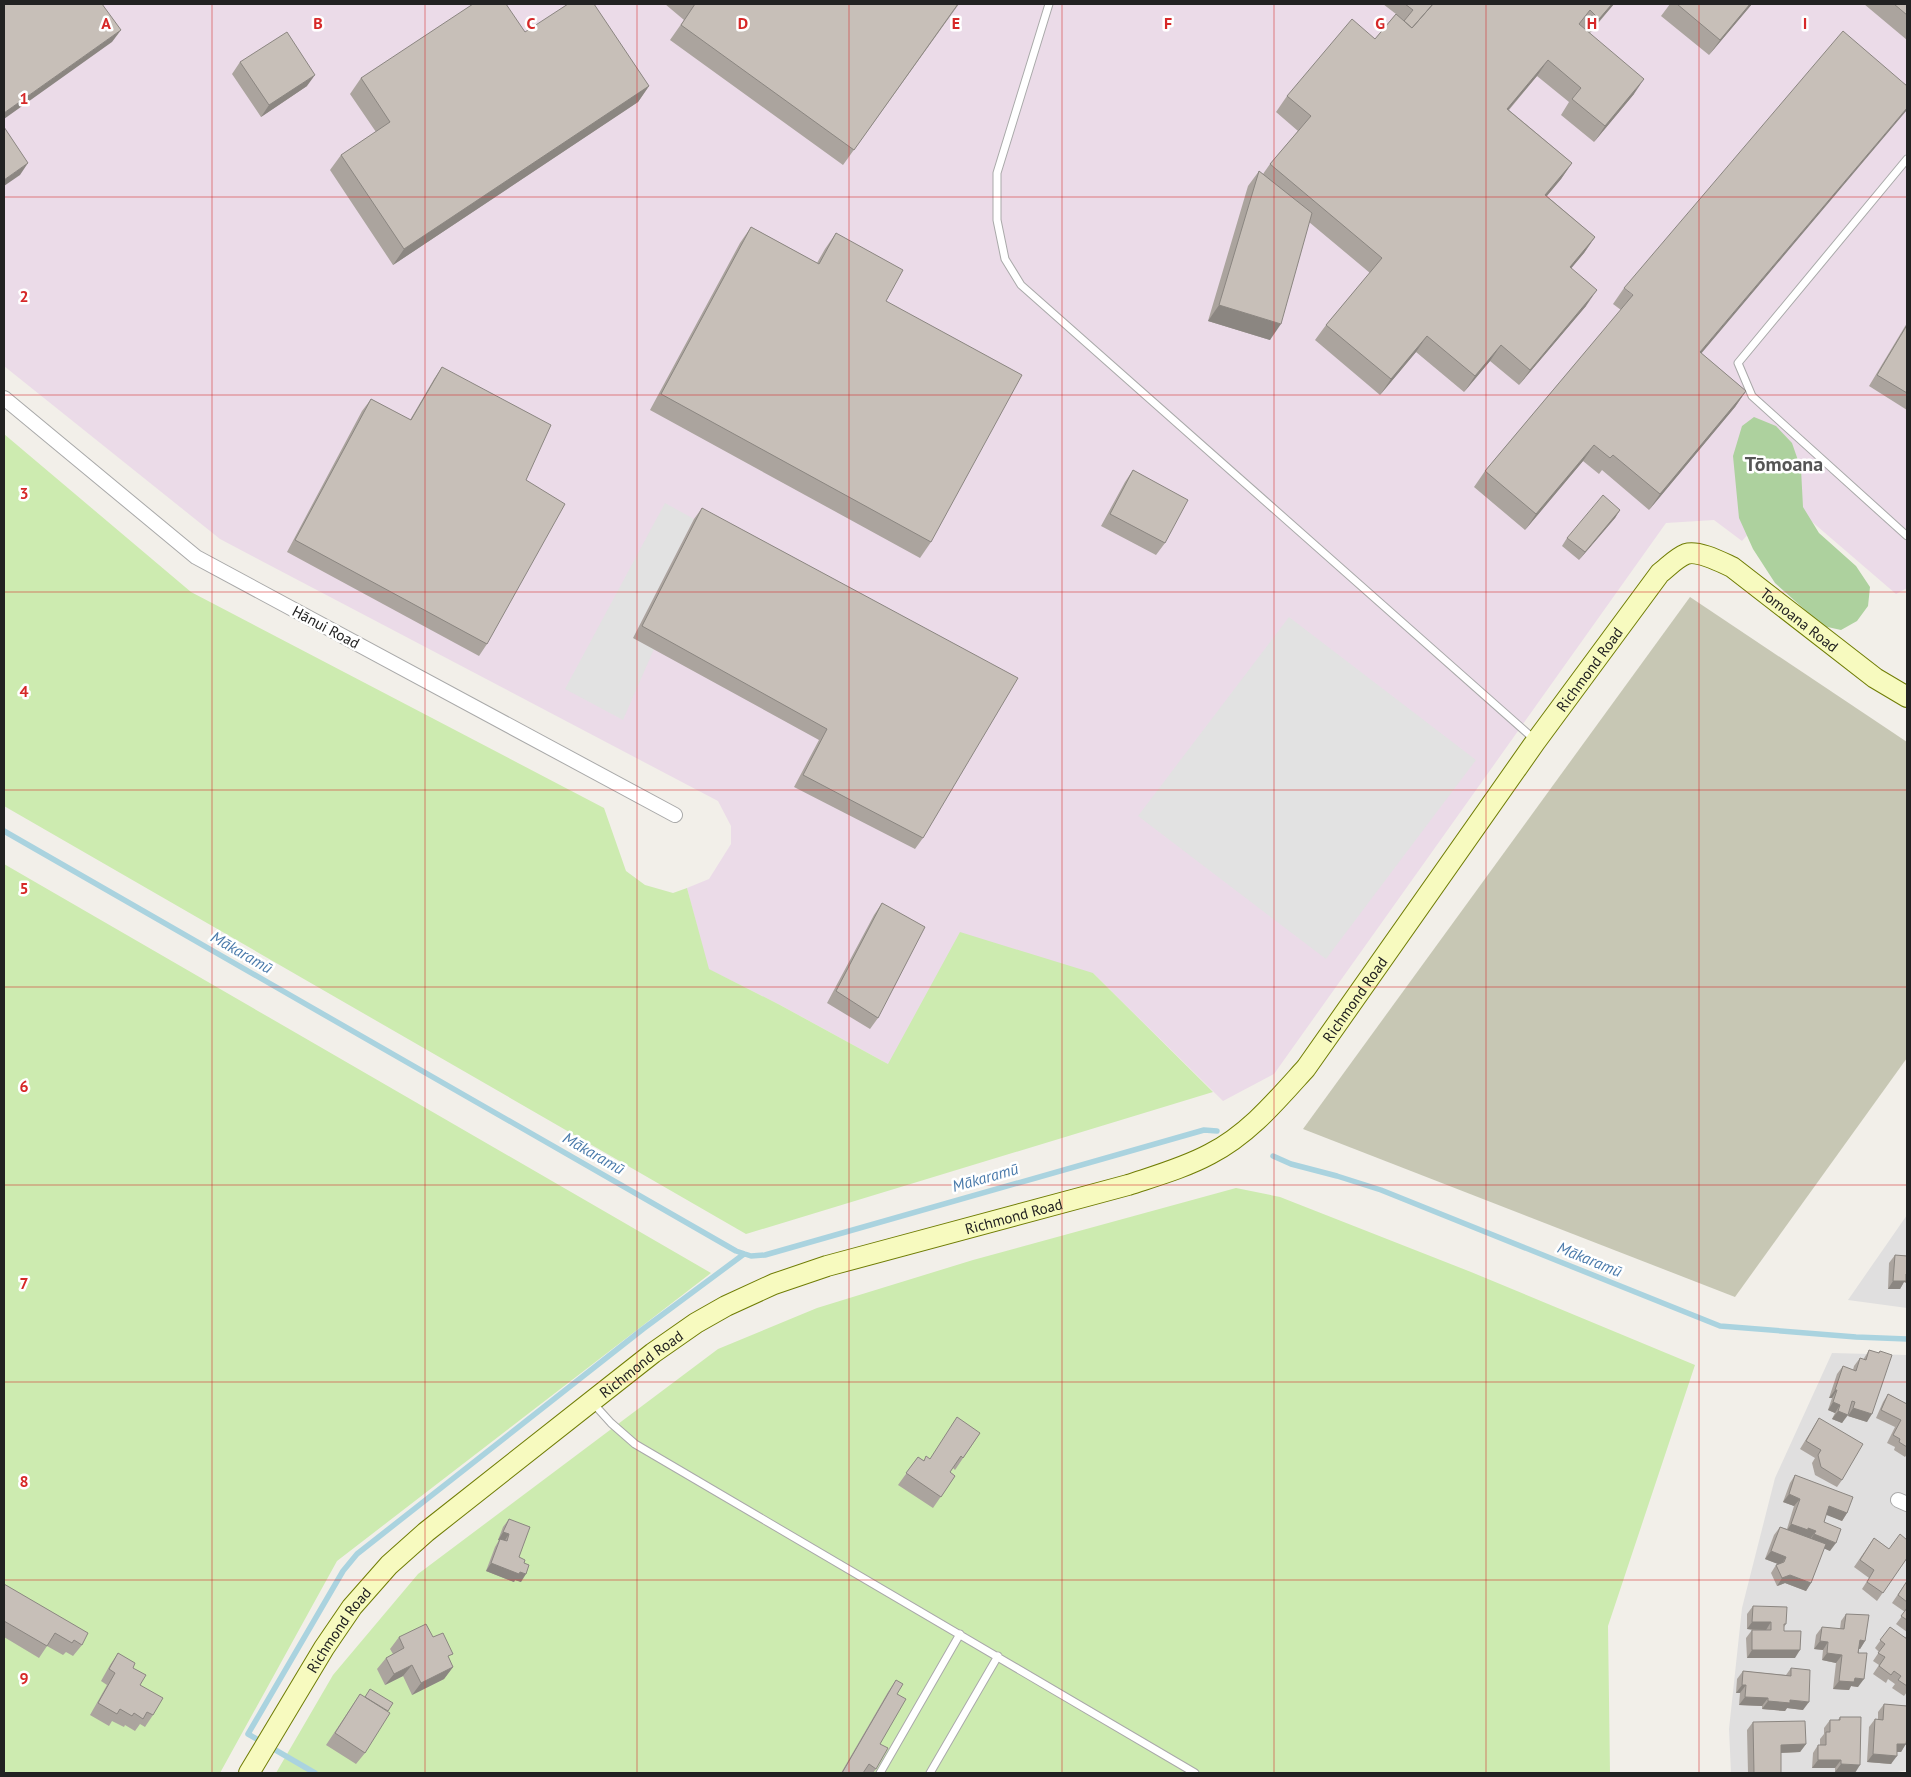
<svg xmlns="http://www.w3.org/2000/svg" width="1911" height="1777" font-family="'PT Sans',sans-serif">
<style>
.residential{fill:#e0dfdf}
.industrial{fill:#ebdbe8}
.construction{fill:#c7c7b4}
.grass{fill:#cdebb0}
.forest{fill:#add19e}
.parking{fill:#e2e2e2}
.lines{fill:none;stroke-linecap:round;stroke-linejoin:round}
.stream{stroke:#aad3df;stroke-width:5.5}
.lane-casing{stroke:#a9a9a9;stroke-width:9}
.street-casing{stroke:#a9a9a9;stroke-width:16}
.secondary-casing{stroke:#707d05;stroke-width:22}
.lane{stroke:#fff;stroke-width:7}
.street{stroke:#fff;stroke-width:14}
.secondary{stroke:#f7fabf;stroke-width:20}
.wall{fill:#aba49e}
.shaded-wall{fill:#8b8681}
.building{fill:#c7bfb8;stroke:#8b8681}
.grid{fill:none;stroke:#d62828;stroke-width:1;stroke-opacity:0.55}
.labels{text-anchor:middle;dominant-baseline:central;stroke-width:5;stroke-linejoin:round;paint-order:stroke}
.street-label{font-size:15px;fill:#222;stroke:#fff}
.water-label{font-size:16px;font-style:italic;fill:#4a7aab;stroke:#fff}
.district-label{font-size:20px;font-weight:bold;fill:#555;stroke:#fff}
.grid-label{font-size:16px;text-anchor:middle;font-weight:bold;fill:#d62828;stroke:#fff;stroke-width:5;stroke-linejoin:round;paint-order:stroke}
</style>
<rect width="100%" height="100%" fill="#f2efe9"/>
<path class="residential" d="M1907 1215V1308L1848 1300Z
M1832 1353 1907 1355V1770L1893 1773H1731L1729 1729 1742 1608 1775 1478Z"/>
<path class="industrial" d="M4 4H1907V588L1896 594 1782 496 1742 541 1714 520 1666 523 1274 1074 1223 1101 1093 973 888 1064 780 1005 708 969 687 888 709 879 731 844V826L718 801 220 539 4 366Z"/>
<path class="construction" d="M1690 597 1907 742V1058L1735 1297 1303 1129Z"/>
<path class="grass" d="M4 434 191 592 604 808 626 871 645 885 673 893 687 888 709 969 780 1005 888 1064 960 932 1093 973 1213 1092 746 1234 4 806Z
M4 864 711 1273 337 1561 220 1773H4Z
M1236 1188 1280 1197 1471 1272 1695 1365 1608 1626 1610 1773H276L333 1675 418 1574 718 1349 817 1308 973 1260Z"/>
<path class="forest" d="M1754 417 1776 426 1792 443 1801 469 1803 507 1819 533 1856 566 1870 587 1868 606 1857 621 1841 630 1823 626 1775 583 1753 549 1739 518 1733 456 1742 426Z"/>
<path class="parking" d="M665 503 694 519 633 638 654 649 623 720 565 689Z
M1289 617 1476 760 1326 959 1138 816Z"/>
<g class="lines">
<path class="stream" d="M4 831 736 1251 751 1256 765 1255 1204 1130 1217 1131
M1273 1156 1291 1164 1337 1176 1381 1190 1720 1326 1856 1337 1907 1339
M315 1773 248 1734 343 1571 357 1554 643 1329 744 1254"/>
<g class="lane-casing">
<path id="lane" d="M1049 4 997 173V220L1005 259 1021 285 1534 739
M1907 159 1738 363 1752 396 1907 536
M592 1402 611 1423 635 1444 1195 1773
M880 1773 960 1634
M930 1773 998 1656"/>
</g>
<g class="street-casing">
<path id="street" d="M4 398 196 557 675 815
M1898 1500 1907 1504"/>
</g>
<g class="secondary-casing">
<g id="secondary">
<path id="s1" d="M249 1773 324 1648 352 1607 389 1565 426 1532 653 1353 696 1323 726 1306 774 1284 827 1266 1128 1185C1155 1176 1184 1168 1210 1154 1249 1134 1277 1100 1306 1068L1536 741 1660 573C1668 567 1676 558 1686 554 1698 550 1721 562 1732 567L1875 678 1907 697"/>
</g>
</g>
<use href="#lane" class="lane"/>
<use href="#street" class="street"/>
<use href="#secondary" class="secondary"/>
</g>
<path class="wall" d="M665 4H959L843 165 670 40 684 20Z
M1383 4H1614L1590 33 1634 94 1594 142 1561 115 1569 102 1537 76 1509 110 1572 163 1561 179 1547 196 1595 237 1584 253 1571 268 1586 306 1519 385 1490 361 1464 392 1416 352 1380 395 1315 340 1326 325 1370 273 1309 222 1270 340 1208 321 1248 186 1259 171 1263 174 1270 164 1298 131 1276 112 1287 96 1375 39 1396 14Z
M1670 4H1752L1709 55 1661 16Z
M1864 4H1907V40Z
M525 32 649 86 638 102 393 265 330 170 341 155 376 132 350 94 361 78Z
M240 62 307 86 261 117 232 74Z
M751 227 817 263 825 249 836 233 886 301 931 542 920 558 650 410 740 243Z
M1624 288 1746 391 1735 407 1649 510 1602 470 1599 474 1583 461 1525 530 1474 487 1485 471 1621 310 1613 304Z
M1907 323V410L1869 386Z
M442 367 526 480 487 644 479 656 287 552 362 411 371 399 410 420 434 379Z
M1133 470 1165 543 1156 555 1101 526 1125 482Z
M702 508 923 838 915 849 794 787 819 740 633 638 694 519Z
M1620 510 1615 518 1579 560 1562 546 1567 538Z
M882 903 878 1018 870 1029 827 1003 874 915Z
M1895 1255 1907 1256V1283L1904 1282 1900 1289H1888L1889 1263Z
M1869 1350 1878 1353 1880 1351 1867 1422 1848 1416 1849 1410 1842 1423 1832 1419 1835 1413 1828 1410 1832 1398H1829L1837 1374 1843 1366 1853 1370 1854 1366 1860 1358 1863 1360Z
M1888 1394 1907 1404V1454L1905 1457 1894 1450 1895 1447 1887 1443 1895 1427 1876 1418 1883 1402Z
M1819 1418 1842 1480 1837 1487 1815 1475 1812 1463 1815 1458 1800 1449Z
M980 1433 955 1470 953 1468 950 1472 955 1476 933 1508 898 1485 918 1457 923 1460 929 1459Z
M1795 1475 1847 1513 1842 1521 1826 1514 1824 1522 1830 1551 1824 1548 1811 1583 1806 1591 1785 1583 1777 1586 1771 1573 1776 1565 1778 1564 1765 1559 1774 1535 1780 1527 1787 1529 1794 1506 1783 1502 1790 1483Z
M509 1519 519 1557 524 1563 521 1582 515 1580 514 1582 486 1571 495 1547 499 1540H498L503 1527Z
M1874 1538 1889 1549 1907 1558 1877 1601 1862 1589 1869 1578 1854 1567Z
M1907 1581V1632L1896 1624 1905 1612 1892 1603Z
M4 1584 82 1645 73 1656 66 1652 63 1655 47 1646 39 1658 4 1637Z
M1753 1606 1786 1624 1784 1627V1631L1795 1658H1747L1746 1638 1752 1630 1747 1629V1614Z
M1846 1614 1865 1641 1860 1649H1859L1858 1687 1851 1686 1849 1690 1833 1689 1836 1663 1822 1660 1823 1650 1814 1649 1816 1635 1822 1627 1840 1629 1841 1621Z
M1890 1627 1905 1638 1907 1635V1692L1904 1696 1892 1688 1895 1684 1888 1679 1886 1683 1873 1674 1879 1665 1873 1661 1879 1652 1875 1648Z
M399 1637H433L449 1659 453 1667 444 1679 412 1695 403 1676 385 1685 377 1669 386 1658 393 1654 390 1649Z
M118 1653 133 1668 153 1715 145 1727 140 1724 135 1731 125 1725 124 1727 112 1721 109 1726 90 1715 107 1685 101 1681 110 1665Z
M1791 1668 1803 1710 1787 1708 1785 1711 1762 1709V1706L1739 1705 1740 1693H1736L1737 1679 1743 1671 1786 1675Z
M896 1680 897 1694 880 1744 876 1769 873 1773H841L888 1692Z
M360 1694 365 1753 356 1764 326 1745Z
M1884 1704 1907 1706V1742L1901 1752H1897L1891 1764 1867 1762 1869 1727 1875 1719H1878V1712Z
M1840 1717 1855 1773 1835 1772V1768H1812L1813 1753 1818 1745H1820V1739L1824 1734V1728L1830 1720H1838Z
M1753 1722 1806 1744 1800 1752 1781 1753V1773H1748L1747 1730Z"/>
<path class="shaded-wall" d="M1612 4H1614L1588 34 1599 19Z
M1750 4H1752L1709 55 1720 40Z
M121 30 112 42 4 119V113Z
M1548 60 1537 76 1496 124 1507 109Z
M315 75 307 86 261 117 269 105Z
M1644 79 1634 94 1594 142 1605 126Z
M649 86 638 102 393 265 404 249Z
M1907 108V110L1689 368 1700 352Z
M28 163 20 175 4 186V180Z
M1572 163 1561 179 1534 211 1545 195Z
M1595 237 1584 253 1559 283 1570 267Z
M1597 290 1586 306 1519 385 1530 370Z
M1219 305 1281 324 1270 340 1208 321Z
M1427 336 1416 352 1380 395 1391 379Z
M1501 345 1490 361 1464 392 1475 376Z
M1746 391 1735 407 1649 510 1660 494Z
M1594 445 1583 461 1525 530 1536 514Z
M1620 510 1615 518 1579 560 1585 552Z
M1906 1274H1907V1283L1904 1282 1900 1289H1888L1893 1281Z
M1835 1390H1837L1832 1398H1829Z
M1833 1402 1840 1405 1835 1413 1828 1410Z
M1853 1408 1872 1414 1867 1422 1848 1416Z
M1838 1411 1848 1415 1842 1423 1832 1419Z
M1789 1494 1800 1499 1794 1506 1783 1502Z
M1829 1506 1847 1513 1842 1521 1824 1514Z
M1791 1524 1808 1528 1816 1531 1810 1539 1786 1532Z
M503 1532 509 1534 504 1542 498 1540Z
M1814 1534 1836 1543 1830 1551 1809 1542Z
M1771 1551 1786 1557 1781 1565 1765 1559Z
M491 1563 526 1574 521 1582 515 1580 514 1582 486 1571Z
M1790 1575 1811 1583 1806 1591 1785 1583 1777 1586 1782 1578Z
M1752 1622H1771L1766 1630 1747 1629Z
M1860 1640 1865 1641 1860 1649 1854 1648Z
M1820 1641 1828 1642 1823 1650 1814 1649Z
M1752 1650H1800L1795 1658H1747Z
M1827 1653 1842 1655 1836 1663 1822 1660Z
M412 1665 403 1676 385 1685 394 1674Z
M453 1667 444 1679 412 1695 421 1683Z
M1855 1678 1864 1679 1858 1687 1851 1686 1849 1690 1833 1689 1839 1681Z
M1742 1685H1746L1740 1693H1736Z
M1745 1697 1768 1698 1762 1706 1739 1705Z
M1790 1700 1809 1702 1803 1710 1787 1708 1785 1711 1762 1709 1768 1701Z
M1907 1735V1742L1901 1752H1892L1897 1744Z
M1806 1744 1800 1752 1775 1753 1781 1745Z
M1873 1754 1897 1756 1891 1764 1867 1762Z
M1818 1760H1841L1835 1768H1812Z
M1841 1764 1860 1765 1855 1773 1835 1772Z"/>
<path class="building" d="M4 4H102L121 30 4 113Z
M473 4H506L525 32 568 4H594L649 86 404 249 341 155 390 122 361 78Z
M694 4H958L854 150 681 25 695 4Z
M1405 4H1433L1412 28 1404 21 1413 10Z
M1433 4H1612L1599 19 1590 10 1579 24 1644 79 1605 126 1572 99 1581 88 1548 60 1507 109 1572 163 1545 195 1595 237 1570 267 1597 290 1530 370 1501 345 1475 376 1427 336 1391 379 1326 325 1382 258 1270 164 1311 116 1287 96 1352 19 1375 39 1396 14 1412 28Z
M1677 4H1750L1720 40Z
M1894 4H1907V15Z
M1843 31 1907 86V108L1700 352 1746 391 1660 494 1613 455 1610 458 1594 445 1536 514 1485 471 1633 295 1624 288Z
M287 32 315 75 269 105 240 62Z
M4 127 28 163 4 180Z
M1259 171 1312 213 1281 324 1219 305Z
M751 227 819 264 836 233 903 270 886 301 1022 375 931 542 661 394Z
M1907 325V393L1877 375Z
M442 367 551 425 526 480 565 504 487 644 295 540 371 399 411 420Z
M1133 470 1188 500 1165 543 1110 514Z
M1603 495 1620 510 1585 552 1567 538Z
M702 508 1018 678 923 838 803 775 827 729 642 626Z
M882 903 925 927 878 1018 836 991Z
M1895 1255 1907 1256V1274H1906V1281H1893Z
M1869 1350 1879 1353 1880 1351 1892 1355 1872 1414 1853 1408 1855 1402 1852 1401 1848 1415 1838 1411 1840 1405 1833 1402 1837 1390H1835L1843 1366 1856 1371 1860 1358 1866 1360Z
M1888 1394 1907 1404V1447L1899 1442 1900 1439 1893 1435 1901 1420 1881 1410Z
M957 1417 980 1433 963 1458 961 1456 950 1472 955 1476 941 1497 906 1473 918 1457 924 1461 926 1456 930 1459Z
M1819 1418 1863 1444 1842 1480 1821 1467 1818 1455 1821 1450 1806 1441Z
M1795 1475 1853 1497 1847 1513 1829 1506 1824 1522 1841 1529 1836 1543 1814 1534 1816 1531 1808 1528V1530L1791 1524 1800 1499 1789 1494Z
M509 1519 530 1527 519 1557 525 1560 524 1563 529 1565 526 1574 520 1572 519 1574 491 1563 500 1539 507 1541 509 1534 503 1532Z
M1780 1527 1826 1544 1811 1583 1790 1575 1782 1578 1776 1565 1784 1562 1786 1557 1771 1551Z
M1900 1534 1907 1540V1558L1883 1593 1867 1582 1874 1570 1860 1560 1874 1538 1889 1549Z
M1907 1581V1602L1898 1595Z
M4 1584 88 1633 82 1645 74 1640 72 1643 55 1633 47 1646 4 1621Z
M1753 1606 1787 1607 1786 1624H1784V1631H1801L1800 1650H1752V1630H1771V1622H1752Z
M1907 1608V1620L1901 1616Z
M1846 1614 1869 1615 1865 1641 1860 1640 1858 1653H1867L1864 1679 1855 1678 1854 1682 1839 1681 1842 1655 1827 1653 1828 1642 1820 1641 1822 1627 1844 1629Z
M426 1624 433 1637 443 1633 453 1654 448 1656 453 1667 421 1683 412 1665 394 1674 386 1658 404 1648 399 1637Z
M1890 1627 1907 1639V1686L1898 1680 1901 1676 1894 1671 1891 1675 1879 1666 1885 1657 1878 1653 1885 1644 1880 1640Z
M118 1653 135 1663 133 1668 146 1675 140 1685 163 1698 153 1715 147 1712 143 1719 134 1713 132 1716 120 1709 117 1714 98 1703 115 1673 109 1669Z
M1791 1668 1810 1670 1809 1702 1790 1700V1703L1768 1701V1698L1745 1697 1746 1685H1742L1743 1671 1791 1676Z
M896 1680 903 1684 897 1694 906 1699 880 1744 888 1748 876 1769 869 1764 863 1773H842Z
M370 1689 393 1703 388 1711 365 1697Z
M360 1694 390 1713 365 1753 335 1733Z
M1884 1704 1907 1706V1738L1906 1744H1897V1756L1873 1754 1875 1719 1883 1720Z
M1840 1717H1861L1860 1765 1841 1764V1760H1818V1745H1826V1732H1830V1720H1840Z
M1805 1721 1806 1744 1781 1745V1773H1754L1753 1722Z"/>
<path class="grid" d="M212 4V1773M425 4V1773M637 4V1773M849 4V1773M1062 4V1773M1274 4V1773M1486 4V1773M1699 4V1773M4 197H1907M4 395H1907M4 592H1907M4 790H1907M4 987H1907M4 1185H1907M4 1382H1907M4 1580H1907"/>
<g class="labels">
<g class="street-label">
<text stroke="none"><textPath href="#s1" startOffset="2090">Tomoana Road</textPath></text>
<text transform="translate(326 627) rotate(28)">Hānui Road</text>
<text stroke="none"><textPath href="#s1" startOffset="1804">Richmond Road</textPath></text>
<text stroke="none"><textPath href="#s1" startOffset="1399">Richmond Road</textPath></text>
<text stroke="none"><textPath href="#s1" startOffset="979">Richmond Road</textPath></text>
<text stroke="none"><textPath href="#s1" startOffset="574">Richmond Road</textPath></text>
<text stroke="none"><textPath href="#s1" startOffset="169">Richmond Road</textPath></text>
</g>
<g class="water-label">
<text transform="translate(242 952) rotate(30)">Mākaramū</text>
<text transform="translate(594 1153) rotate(30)">Mākaramū</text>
<text transform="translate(985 1177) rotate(-16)">Mākaramū</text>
<text transform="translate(1590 1259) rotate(22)">Mākaramū</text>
</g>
<g class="district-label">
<text x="1784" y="464">Tōmoana</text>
</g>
</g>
<g class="grid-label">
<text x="106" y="29">A</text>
<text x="318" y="29">B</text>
<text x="531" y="29">C</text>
<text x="743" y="29">D</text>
<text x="956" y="29">E</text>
<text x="1168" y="29">F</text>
<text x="1380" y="29">G</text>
<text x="1592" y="29">H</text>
<text x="1805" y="29">I</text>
<text x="24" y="104">1</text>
<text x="24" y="302">2</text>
<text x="24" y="499">3</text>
<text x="24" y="697">4</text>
<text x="24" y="894">5</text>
<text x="24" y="1092">6</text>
<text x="24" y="1289">7</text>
<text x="24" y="1487">8</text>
<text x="24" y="1684">9</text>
</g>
<rect width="1911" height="1777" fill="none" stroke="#222222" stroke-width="10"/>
</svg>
